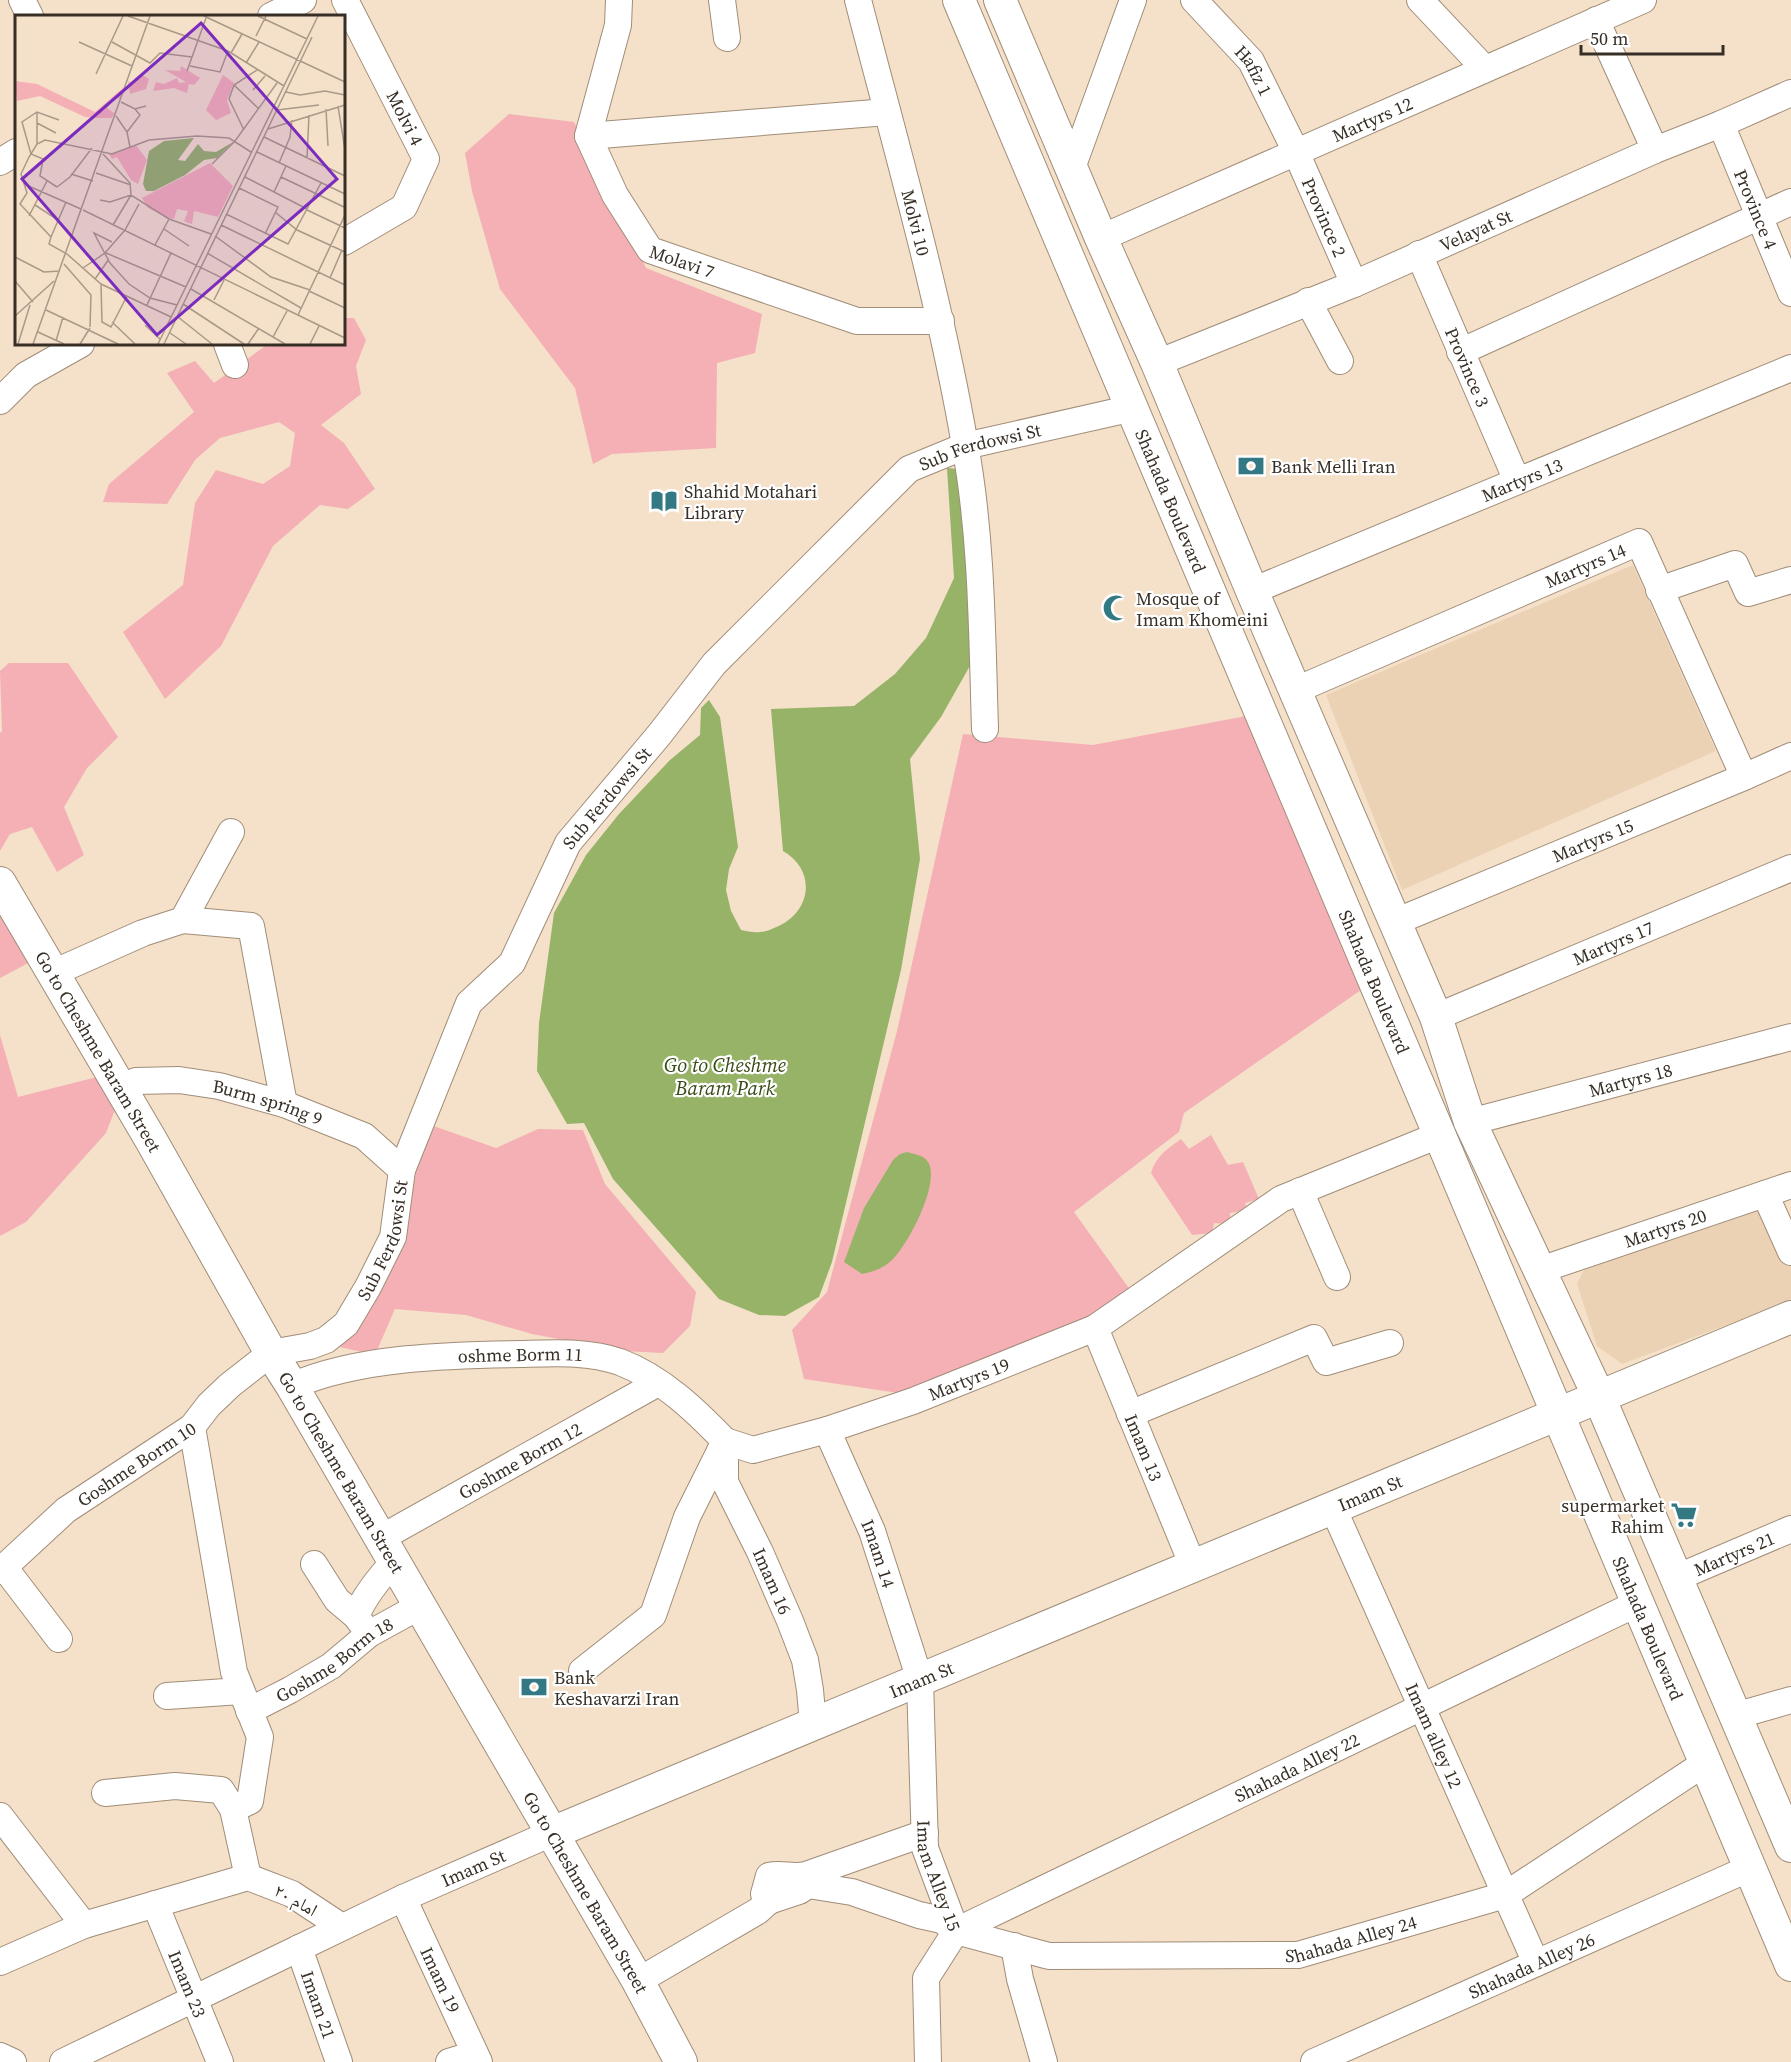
<svg xmlns="http://www.w3.org/2000/svg" width="1791" height="2062" font-family="'Source Serif 4','Noto Naskh Arabic',serif">
<style>
.built{fill:#ecd2b5}
.green{fill:#f4b0b5}
.water{fill:#96b368}
.lines{fill:none;stroke-linecap:round;stroke-linejoin:round}
.minor-casing{stroke:#a08d78;stroke-width:28}
.major-casing{stroke:#a08d78;stroke-width:34}
.minor{stroke:#fff;stroke-width:26}
.major{stroke:#fff;stroke-width:32}
.labels{text-anchor:middle;dominant-baseline:central;stroke-width:4.5;stroke-linejoin:round;paint-order:stroke}
.street-label{font-size:18px;fill:#372f26;stroke:#fff}
.poi-label{font-size:18px;fill:#372f26;stroke:#fff;text-anchor:start}
.water-label{font-size:20px;font-style:italic;fill:#384a14;stroke:#fff}
.inset-road{fill:none;stroke:#a99988;stroke-width:1.5}
.view{fill:#7b2cbf;fill-opacity:0.15;stroke:#7b2cbf;stroke-width:3}
.inset-edge{fill:none;stroke:#372f26;stroke-width:3}
</style>
<rect width="100%" height="100%" fill="#f5e0c9"/>
<path class="built" d="M1633 565 1716 751 1402 890 1326 695Z
M1765 1202 1791 1268V1301L1622 1364 1597 1346 1577 1284 1588 1262Z"/>
<path class="green" d="M509 114 574 122 646 268 762 314 755 353 717 363 716 448 612 454 593 464 575 388 500 289 472 191 465 153Z
M344 318H354L366 340 356 366 361 394 321 425 344 443 375 489 348 509 320 505 273 546 221 646 165 699 123 632 183 585 195 503 216 470 263 484 290 466 295 433 279 422 220 438 195 460 167 504 103 502 109 484 194 412 167 373 195 361 214 383 268 344H344Z
M9 663H68L118 737 87 768 64 807 84 855 57 872 32 827 10 834 0 851V733L2 731 0 671Z
M1246 716 1361 990 1184 1113 1179 1132 1074 1212 1131 1291 1087 1323 905 1394 804 1379 792 1330 827 1292 897 1031 963 734 1093 745Z
M0 900 36 959 0 978Z
M0 1035 18 1097 101 1076 118 1102 106 1133 26 1222 0 1236Z
M425 1123 496 1148 538 1129 583 1130 605 1184 696 1292 690 1326 663 1353 622 1351 532 1334 466 1315 395 1309 375 1355 331 1345 407 1220Z
M1211 1135 1228 1165 1243 1162 1259 1199 1245 1203 1247 1210 1230 1213V1224L1214 1223 1212 1233 1192 1235 1151 1173C1156 1156 1167 1149 1181 1139L1189 1149Z"/>
<path class="water" d="M947 468 958 469 964 513 971 664 941 717 910 759 920 859 901 970 832 1262 819 1297 785 1316 759 1315 719 1299 613 1179 584 1123 567 1124 537 1071 539 1023 554 913 586 855 619 814 670 760 700 735 701 708 709 700 720 717 738 847 729 869 726 890 731 911 741 930C747 931 754 933 760 932 765 932 770 930 774 928 811 915 818 871 783 851L771 709 854 706 895 674 926 638 954 578Z
M907 1152C914 1154 924 1155 928 1162 941 1182 908 1245 892 1260 884 1268 873 1272 862 1274L844 1262 864 1208 893 1160 900 1154Z"/>
<g class="lines">
<g class="minor-casing">
<g id="minor">
<path d="M22 0 30 16"/>
<path id="s1" d="M619 0 618 25 588 136 615 195 650 250 857 321H941"/>
<path d="M722 0 727 38"/>
<path id="s2" d="M858 0C896 147 939 295 965 445 982 538 982 634 985 729"/>
<path id="s3" d="M1194 0 1251 61 1296 152 1354 284"/>
<path d="M1420 0 1485 69"/>
<path d="M271 16 303 0"/>
<path d="M1596 20 1655 150"/>
<path id="s4" d="M1721 124 1791 293"/>
<path d="M588 136 887 112"/>
<path d="M0 162 16 152"/>
<path d="M1072 168 1133 0"/>
<path id="s5" d="M1101 238 1643 0"/>
<path d="M344 242 404 207 426 159 345 0"/>
<path id="s6" d="M1419 254 1517 481"/>
<path d="M1308 301 1340 361"/>
<path d="M227 344 235 365"/>
<path d="M1460 352 1791 202"/>
<path id="s7" d="M1157 363 1354 284 1655 150 1721 124 1791 93"/>
<path d="M0 401 26 375 81 344"/>
<path d="M1659 590 1735 564 1748 593 1791 580"/>
<path id="s8" d="M1252 591 1791 368"/>
<path id="s9" d="M1296 690 1639 542 1744 777"/>
<path d="M183 920 251 926 284 1104"/>
<path id="s10" d="M1395 922 1744 777 1791 756"/>
<path d="M53 973 143 933 183 920 231 832"/>
<path id="s11" d="M1436 1017 1791 868"/>
<path id="s12" d="M119 1088 136 1081 179 1080 219 1086 284 1104 364 1136 402 1170"/>
<path id="s13" d="M1470 1122 1791 1037"/>
<path d="M1300 1191 1337 1277"/>
<path d="M1765 1194 1791 1252"/>
<path id="s14" d="M1540 1270 1791 1185"/>
<path id="s15" d="M1095 1328 1193 1566"/>
<path id="s16" d="M292 1386C358 1357 449 1355 521 1354 555 1353 588 1351 620 1362 662 1378 695 1410 725 1441V1482L760 1552 790 1621 805 1660 810 1690 813 1724"/>
<path d="M1130 1414 1314 1338 1326 1362 1390 1343"/>
<path d="M192 1427 234 1672 260 1737 250 1801 233 1809 248 1877"/>
<path id="s17" d="M827 1430 872 1531 920 1680 925 1848 956 1931 926 1978 928 2062"/>
<path id="s18" d="M1333 1508 1536 1963"/>
<path id="s19" d="M381 1538 658 1383"/>
<path d="M314 1564 337 1600 356 1616"/>
<path d="M4 1567 59 1639"/>
<path id="s20" d="M0 1571 66 1510 192 1427 209 1405 230 1385 271 1353 310 1346 326 1340 346 1324 368 1287 393 1237 402 1170 469 1003 512 963 568 843 659 735 714 664 909 469 965 446 1133 408"/>
<path id="s21" d="M1676 1578 1791 1529"/>
<path d="M369 1634 356 1616C365 1595 378 1579 394 1562"/>
<path id="s22" d="M582 1671 653 1615 687 1517 725 1441 753 1450 827 1430 913 1401 1095 1328 1281 1199 1439 1135"/>
<path d="M167 1696 241 1691"/>
<path id="s23" d="M249 1711 290 1690 331 1666 369 1634 420 1606"/>
<path d="M1735 1716 1791 1700"/>
<path d="M105 1793 175 1786 221 1790 233 1809"/>
<path d="M0 1816 84 1925 248 1877"/>
<path id="s24" d="M925 1833 806 1875C792 1878 782 1873 769 1876L764 1894 769 1901 799 1891 808 1885 852 1892 919 1915 942 1920 956 1931 1049 1956 1298 1955 1505 1895 1705 1763"/>
<path d="M248 1877 292 1894 342 1927"/>
<path id="s25" d="M403 1898 479 2062"/>
<path id="s26" d="M155 1904 220 2062"/>
<path id="s27" d="M956 1931 1638 1603"/>
<path d="M1014 1946 1020 1979 1044 2062"/>
<path id="s28" d="M299 1948 339 2062"/>
<path d="M0 1962 84 1925"/>
<path d="M638 1981 758 1911 769 1901"/>
<path d="M0 2056 13 2062"/>
<path id="s29" d="M63 2062 403 1898 552 1833"/>
<path d="M449 2062 475 2054"/>
<path id="s30" d="M1314 2062 1750 1868"/>
</g>
</g>
<g class="major-casing">
<g id="major">
<path id="s31" d="M959 0 1791 1965"/>
<path d="M1000 0 1101 238 1157 363 1252 591 1436 1017 1470 1122 1599 1397 1791 1846"/>
<path id="s32" d="M0 883 151 1140 271 1353 292 1386 638 1981 681 2062"/>
<path id="s33" d="M552 1833 1791 1317"/>
</g>
</g>
<use href="#minor" class="minor"/>
<use href="#major" class="major"/>
</g>
<defs>
<g id="bank-bare" transform="scale(2.07)"><path d="M-6-4H6V4H-6ZM0-2.3a2.3 2.3 0 1 0 0 4.6a2.3 2.3 0 1 0 0-4.6Z" fill="#327984" stroke="#fff" stroke-width="2.5" paint-order="stroke"/></g>
<g id="library-bare" transform="scale(2.07)"><path d="M-6-4Q-3-5.5-.7-3.5V5Q-3 3-6 4ZM6-4Q3-5.5 .7-3.5V5Q3 3 6 4Z" fill="#327984" stroke="#fff" stroke-width="2.5" paint-order="stroke"/></g>
<g id="mosque-bare" transform="scale(2.07)"><path d="M3.5-4.9A6 6 0 1 0 3.5 4.9A5 5 0 1 1 3.5-4.9Z" fill="#327984" stroke="#fff" stroke-width="2.5" paint-order="stroke"/></g>
<g id="supermarket-bare" transform="scale(2.07)"><path d="M-6-5.5h2.5l.6 2H6L4.5 2H-2.5L-4.4-4H-6ZM-1.5 3.2a1.3 1.3 0 1 0 .1 0ZM3 3.2a1.3 1.3 0 1 0 .1 0Z" fill="#327984" stroke="#fff" stroke-width="2.5" paint-order="stroke"/></g>
</defs>
<g fill-rule="evenodd">
<use href="#bank-bare" x="1251" y="466"/>
<use href="#library-bare" x="664" y="501"/>
<use href="#mosque-bare" x="1116" y="608"/>
<use href="#supermarket-bare" x="1684" y="1515"/>
<use href="#bank-bare" x="534" y="1687"/>
</g>
<g class="labels">
<g class="street-label">
<text stroke="none"><textPath href="#s3" startOffset="93">Hafiz 1</textPath></text>
<text transform="translate(405 118) rotate(63)">Molvi 4</text>
<text stroke="none"><textPath href="#s5" startOffset="296">Martyrs 12</textPath></text>
<text stroke="none"><textPath href="#s4" startOffset="92">Province 4</textPath></text>
<text stroke="none"><textPath href="#s3" startOffset="256">Province 2</textPath></text>
<text stroke="none"><textPath href="#s2" startOffset="230">Molvi 10</textPath></text>
<text stroke="none"><textPath href="#s7" startOffset="345">Velayat St</textPath></text>
<text stroke="none"><textPath href="#s1" startOffset="304">Molavi 7</textPath></text>
<text stroke="none"><textPath href="#s6" startOffset="123">Province 3</textPath></text>
<text stroke="none"><textPath href="#s20" startOffset="1551">Sub Ferdowsi St</textPath></text>
<text stroke="none"><textPath href="#s8" startOffset="292">Martyrs 13</textPath></text>
<text stroke="none"><textPath href="#s31" startOffset="544">Shahada Boulevard</textPath></text>
<text stroke="none"><textPath href="#s9" startOffset="315">Martyrs 14</textPath></text>
<text stroke="none"><textPath href="#s20" startOffset="1029">Sub Ferdowsi St</textPath></text>
<text stroke="none"><textPath href="#s10" startOffset="214">Martyrs 15</textPath></text>
<text stroke="none"><textPath href="#s11" startOffset="192">Martyrs 17</textPath></text>
<text stroke="none"><textPath href="#s31" startOffset="1066">Shahada Boulevard</textPath></text>
<text stroke="none"><textPath href="#s32" startOffset="195">Go to Cheshme Baram Street</textPath></text>
<text stroke="none"><textPath href="#s13" startOffset="166">Martyrs 18</textPath></text>
<text stroke="none"><textPath href="#s12" startOffset="153">Burm spring 9</textPath></text>
<text stroke="none"><textPath href="#s14" startOffset="132">Martyrs 20</textPath></text>
<text stroke="none"><textPath href="#s20" startOffset="525">Sub Ferdowsi St</textPath></text>
<text stroke="none"><textPath href="#s16" startOffset="232">oshme Borm 11</textPath></text>
<text stroke="none"><textPath href="#s22" startOffset="536">Martyrs 19</textPath></text>
<text stroke="none"><textPath href="#s15" startOffset="129">Imam 13</textPath></text>
<text stroke="none"><textPath href="#s19" startOffset="159">Goshme Borm 12</textPath></text>
<text stroke="none"><textPath href="#s20" startOffset="174">Goshme Borm 10</textPath></text>
<text stroke="none"><textPath href="#s32" startOffset="681">Go to Cheshme Baram Street</textPath></text>
<text stroke="none"><textPath href="#s33" startOffset="886">Imam St</textPath></text>
<text stroke="none"><textPath href="#s21" startOffset="63">Martyrs 21</textPath></text>
<text stroke="none"><textPath href="#s17" startOffset="134">Imam 14</textPath></text>
<text stroke="none"><textPath href="#s16" startOffset="616">Imam 16</textPath></text>
<text stroke="none"><textPath href="#s31" startOffset="1768">Shahada Boulevard</textPath></text>
<text stroke="none"><textPath href="#s23" startOffset="100">Goshme Borm 18</textPath></text>
<text stroke="none"><textPath href="#s33" startOffset="400">Imam St</textPath></text>
<text stroke="none"><textPath href="#s18" startOffset="249">Imam alley 12</textPath></text>
<text stroke="none"><textPath href="#s27" startOffset="378">Shahada Alley 22</textPath></text>
<text stroke="none"><textPath href="#s29" startOffset="454">Imam St</textPath></text>
<text stroke="none"><textPath href="#s17" startOffset="465">Imam Alley 15</textPath></text>
<text stroke="none"><textPath href="#s32" startOffset="1167">Go to Cheshme Baram Street</textPath></text>
<text transform="translate(296 1900) rotate(29)">امام ۲۰</text>
<text stroke="none"><textPath href="#s24" startOffset="790">Shahada Alley 24</textPath></text>
<text stroke="none"><textPath href="#s30" startOffset="238">Shahada Alley 26</textPath></text>
<text stroke="none"><textPath href="#s25" startOffset="90">Imam 19</textPath></text>
<text stroke="none"><textPath href="#s26" startOffset="86">Imam 23</textPath></text>
<text stroke="none"><textPath href="#s28" startOffset="60">Imam 21</textPath></text>
</g>
<g class="poi-label">
<text x="1271" y="466">Bank Melli Iran</text>
<text x="684" y="491">Shahid Motahari<tspan x="684" dy="21">Library</tspan></text>
<text x="1136" y="598">Mosque of<tspan x="1136" dy="21">Imam Khomeini</tspan></text>
<text x="1664" y="1505" text-anchor="end">supermarket<tspan x="1664" dy="21">Rahim</tspan></text>
<text x="554" y="1677">Bank<tspan x="554" dy="21">Keshavarzi Iran</tspan></text>
</g>
<g class="water-label">
<text x="725" y="1065">Go to Cheshme<tspan x="725" dy="23">Baram Park</tspan></text>
</g>
</g>
<g transform="translate(15 15)">
<rect width="330" height="330" fill="#f5e0c9"/>
<path d="M166 51 185 63 179 70 174 69 172 78 159 73 138 76 141 67 149 69 162 63 164 68 171 67 150 55 165 56ZM126 59 134 64 131 74 115 79 113 66 117 68ZM208 60 219 68 212 85 216 98 201 105 191 95ZM0 66 22 69 80 97 108 73 105 84 99 82 92 93 100 99 96 103H82L70 102 25 81 2 86ZM121 130 132 145 123 169 116 165 102 142 97 144 94 139ZM195 148 218 171 203 202 179 196 177 209 173 208 169 206 173 196 162 194 159 204 153 203 133 193 127 183Z" fill="#f4b0b5"/>
<path d="M179 123 163 145 170 146 183 129 189 136 201 137 218 127 202 143 189 145 170 160 139 176H131L128 169 134 136 149 126Z" fill="#96b368"/>
<path class="inset-road" d="M113 1 213 36 269 71M189 1 330 67M243 1 292 24M241 21 251 1M64 27 117 51M97 27 135 48 145 38 177 42M216 38 227 19M231 48 244 27M175 51 205 57 213 36M172 56 191 3M81 59 108 1M219 70 244 94M238 75 250 61M271 77 285 80 310 76 330 80M106 87 120 94 131 91M323 91 330 135M311 94 313 131M262 95 304 90M101 101 112 117 115 132M22 108 41 118M253 114 330 90M229 115 214 84 219 70 242 55M112 117 125 100 120 94M249 122 330 161M22 129V98M242 137 330 179M88 139 115 168 116 180 98 210M292 143 294 100M264 148 275 122 277 105M197 149 220 126 262 68M81 158 116 170M56 159 78 166M230 162 292 194M266 162 329 192M9 169 66 194M42 172 25 161 28 144 16 139 7 107 22 97 44 105M42 172 55 162 77 133M224 173 263 192 250 219M259 177 271 151M85 185 95 187 116 180 154 204 196 219M20 190 43 205M68 195 330 323M292 195 330 213M260 197 282 215 330 237M211 199 273 229 306 168M14 201 32 166M206 210 330 270M149 214 174 231M200 221 256 262 295 275M36 222 51 187M97 227 79 218 95 248 114 269 135 283 162 290M140 230 154 204M91 238 171 272M192 238 286 293M0 242 29 257 45 256M49 249 76 280 75 312M68 253 90 238 110 215 124 189M315 263 327 235M80 264 94 244M0 266 18 287M86 270 87 307 96 312 112 281M176 274 270 329M294 276 330 293M199 285 209 265M168 289 229 329M132 290 156 238M31 295 103 329M283 300 330 200M0 301 39 266M156 302 86 269 52 239 34 229 36 222 5 189 12 178 6 159 14 142 22 129 30 125 97 139 134 125 182 121 214 123 236 137M163 302 197 329M97 307 120 329M130 310 145 324M23 317 49 329M155 318 171 329M258 322 272 296M41 326 48 302M3 329 15 290M18 329 135 1M65 329 75 313M143 329 303 1M149 329 297 22M233 329 244 313M295 329 304 311"/>
<path class="view" d="M186 8 322 164 142 320 7 164Z"/>
<rect width="330" height="330" class="inset-edge"/>
</g>
<path d="M1581 45v9h142v-9" fill="none" stroke="#372f26" stroke-width="3"/>
<text x="1590" y="45" font-size="18" fill="#372f26" stroke="#ffffff" stroke-width="4.5" paint-order="stroke">50 m</text>
</svg>
